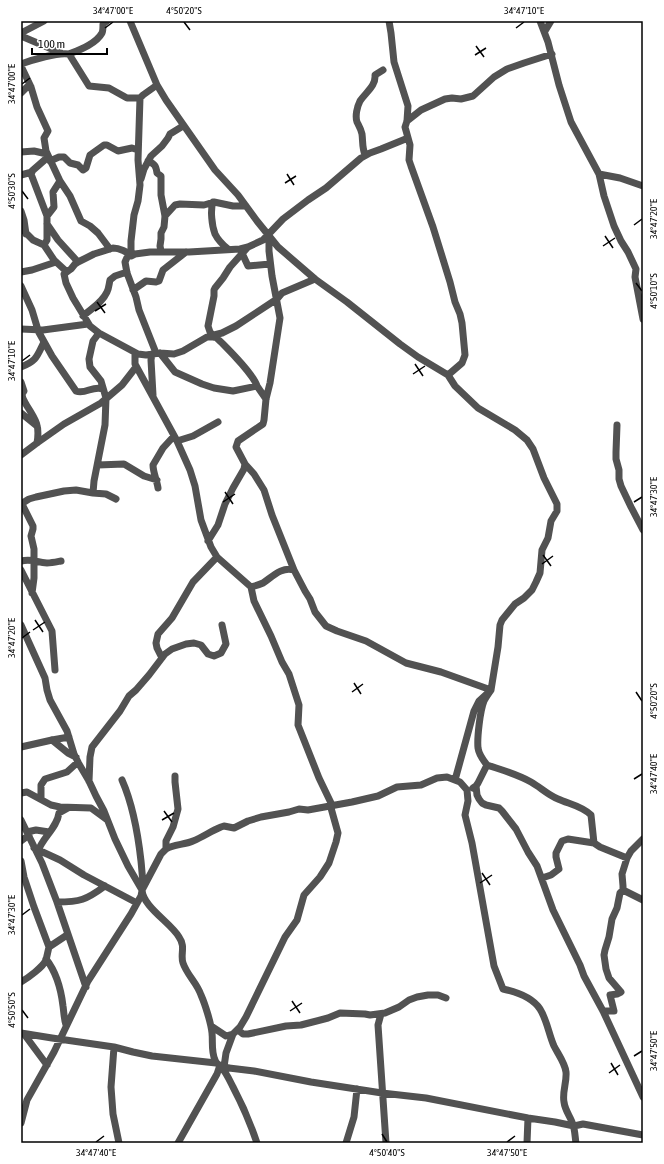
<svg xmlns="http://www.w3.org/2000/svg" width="664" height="1164" font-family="'Asap Condensed',sans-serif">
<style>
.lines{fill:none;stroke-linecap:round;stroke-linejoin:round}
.minor{stroke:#525252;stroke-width:7}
.ticks{fill:none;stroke:#000;stroke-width:1.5}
.neatline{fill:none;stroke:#000;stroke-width:1.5}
.ticks-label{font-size:10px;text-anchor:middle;fill:#000}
</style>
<rect width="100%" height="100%" fill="#fff"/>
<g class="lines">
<path class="minor" d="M130 21 157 85 166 100 215 170 238 195 257 221 278 247 315 279 347 302 400 344 418 357 448 375 462 363 465 355 462 323 460 314 455 302 450 282 433 227 411 166 409 160 410 145 405 127 407 121 408 106 394 62 391 33 389 21
M540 21 548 42 559 85 571 122 599 174 604 196 614 226 621 241 628 252 636 269 635 277 643 319
M545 31 551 21
M21 33 44 21
M21 36 61 53
M69 54C79 50 96 44 102 33 103 31 103 27 103 24L107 21
M21 64C32 60 58 52 69 54L89 86 109 88 127 98H140
M21 66 31 87 37 107 48 131 44 138 46 151 60 181 53 192 54 207 47 216V240L44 245
M21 93 27 87H31
M407 121 421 110 445 99 452 98 461 99 473 96 494 77 507 69 524 63 552 54
M21 152 34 151 47 154
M365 155C362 147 363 142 362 134 361 129 359 126 357 122 355 116 357 107 360 101 366 92 376 86 375 75L383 70
M50 161 59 157H64L70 163 78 165 83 170 86 168 90 155 104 145H107L118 151 132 148 138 150
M148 161C155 164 156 166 157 173L161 176V195L165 216 164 227 161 233V239L160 246 161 251
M599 174 620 178 643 186
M21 175 32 172
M141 179 144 169 151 156 162 146 168 138 170 134 183 126
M60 181 70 196 81 221 90 226 98 233 110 249
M213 202C210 210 212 226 215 234 218 240 223 245 228 249
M21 211 24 220 26 234
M47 216 31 174 32 171 48 157
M165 216 175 205 180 204 204 205 214 202 233 206H246
M47 224 58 240 78 262
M21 228 33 240 44 245 54 260 67 272
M129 253 125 262 127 273 136 297 139 310 156 353
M242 253 248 266 270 264
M131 256V241L134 215 138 201 140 185 138 160 140 98 143 95 157 85
M21 272 32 270 56 262
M315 279 282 293 277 299 236 326 222 333 214 335V337H207L183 351 174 354 160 353 146 355 138 354 99 333 90 326 73 298 66 283 64 274 71 269 75 264 78 262 94 254 113 248C119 248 128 252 131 256L135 254 150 252H189L240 249 248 247 263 240 283 219 308 200 326 188 361 158 370 153 381 149 408 138
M21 286 32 310 38 330
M133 290 146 281 156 282 159 281 163 270 186 252
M83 316C92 308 102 303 107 292 109 288 109 284 110 280L115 276 127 272
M21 329 43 330 88 324
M37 329 52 356 76 391C85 395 93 385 103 389
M214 335C217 339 220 341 223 344 231 352 254 376 257 386
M214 337 210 332 208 326 214 296V290L215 288 223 278 230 267 248 247
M160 353 175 372 202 384 214 388 233 391 257 386 266 399
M138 354 135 355V364L177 441 190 470 195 486 201 520 211 547 217 557 251 587 254 601 271 636 282 662 289 674 299 705 298 725 319 778 332 805 331 808 338 833 336 842 329 863 320 877 304 895 297 920 285 937 246 1017 240 1027 233 1034 226 1036 211 1026
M152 354 151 360 153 395
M21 367C37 361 37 356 44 342
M448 375 455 386 478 408 515 430 527 440 533 449 544 478 557 504V511L551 521 548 538 542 550 540 573 536 582 532 590 524 598 515 604 502 620 500 625 498 647 491 690 479 701 474 711 455 780
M21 382 24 391 22 394C22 399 25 402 27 406 36 420 40 426 37 443
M21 413 37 426
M617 425 616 452V459L619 470V479L621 486 631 507 643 530
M177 441 193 436 218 422
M21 455 37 443 64 424 101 403 122 385 136 367
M245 464 254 474 264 490 272 515 294 570
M98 465 124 464 144 476 157 480
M158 488C157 481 153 472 153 465L163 448 174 436
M93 493 94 481 105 425 106 398 101 381 90 367 89 359 93 341 99 333
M21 504 29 499 36 497 64 491 76 490 93 493 106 494 116 499
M22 504 33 526V529L31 536 34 549V578L32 593
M208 541 218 525 225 504 233 488 244 469 245 464 236 447 238 441 263 424 264 420 266 399 270 383 280 318 272 276 269 251V235
M21 561C33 558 37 563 47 563 52 563 56 562 61 561
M21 570 52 631 55 670
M251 587C255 586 259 585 263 583 272 577 282 566 294 570L305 591 310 599 315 612 326 626 337 631 366 641 406 663 441 672 491 690C489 693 486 697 484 701 480 711 477 738 478 748 479 755 483 760 487 765 502 770 517 774 531 782 540 787 548 795 558 799 569 804 582 806 591 815L594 843
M21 625 45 678 47 690 50 700 67 731 74 754 79 764 89 781 96 796 104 811 115 839 128 866 142 890C143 907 171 923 179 937 186 947 180 954 183 963 187 975 197 983 201 995 205 1004 211 1023 212 1033 213 1042 211 1051 215 1060 216 1063 218 1064 220 1066 225 1070 230 1081 233 1087 242 1104 251 1125 257 1143
M162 658 157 648 156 643 158 634 172 618 193 582 217 557
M52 740 68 753 76 757
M21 747 52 740 69 737
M122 780C133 805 138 834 141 861 142 870 142 878 144 886
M89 781 90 757 92 747 120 711 129 696 136 690 149 675 165 654 172 649 186 644 194 643 201 645 208 654 214 656 221 653 226 644 222 625
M476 786 477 795 479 799 482 803 486 805 499 808 502 811 516 829 528 852 537 866 553 910 580 965 584 976 603 1011 643 1097
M473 788 476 786 478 783 487 765
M21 793 27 792 51 805 60 807 91 808 106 819
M41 799V785L45 779 67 772 78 762
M21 820 42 863 57 902 86 987
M27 832 36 830 49 832
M21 841 29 835
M34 848 60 860 84 875 137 903
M166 849C174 844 184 845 193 841 203 837 211 831 221 827L224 826 234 828 248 821 261 817 289 812 299 809 308 810 352 802 378 796 397 787 421 785 437 778 447 777 460 782 467 790 468 801 465 815 472 843 494 966 503 989C517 992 532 997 540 1009 547 1020 549 1035 554 1046 558 1054 565 1063 566 1072 567 1082 562 1092 564 1102 565 1111 571 1117 573 1125 575 1130 575 1137 576 1143
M38 851C43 837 57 828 59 813L68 808
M21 861 24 877 34 907 49 947
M542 878 551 875 559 869 556 857V853L562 841 568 839 594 843 600 847 627 858
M142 890 161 854 166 849V841L173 827 178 809 175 782V776
M623 890 643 900
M57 902C80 902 86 900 105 886
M46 959C57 973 61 989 63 1006 64 1013 64 1019 66 1025
M21 982C28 978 43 967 46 960 47 956 48 951 49 947L67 935
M603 1011H614L610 995 617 994 621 992 609 978 606 969 604 955 605 950 609 937 612 919 617 908 620 893 623 890V886L622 874 627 858 631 851 643 839
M381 1014 378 1025 386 1143
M238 1030 243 1034H248L286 1026 301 1025 328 1018 340 1013 365 1014 370 1015 385 1013 399 1007 409 1000 417 997 428 995H438L446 998
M21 1033 52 1038 114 1047 133 1052 152 1056 216 1063
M24 1034 47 1065
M114 1047 111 1087 113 1114 119 1143
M224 1067 226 1053 233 1034
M21 1123 27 1100 54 1052 88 981 131 914 141 896 142 891
M178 1143 217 1074 220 1065 229 1068 254 1071 311 1082 382 1093 426 1098 528 1118 555 1122 574 1126 583 1124 643 1135
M346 1143 354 1117 357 1089
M527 1143 528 1118"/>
</g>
<path class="ticks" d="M184 22 190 30M105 28 113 22M516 28 524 22M476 46 484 57M475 55 486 48M22 84 30 78M287 174 294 185M285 183 296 176M22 191 28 199M634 225 642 219M605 236 613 248M603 246 615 238M636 283 642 291M97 302 105 313M95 311 106 304M22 361 30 355M415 364 423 376M413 374 425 366M225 492 233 504M223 502 235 494M634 502 642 497M543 555 551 566M542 564 553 556M35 620 43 632M33 630 45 622M22 638 30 632M354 683 361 694M352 692 363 684M636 692 642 701M634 779 642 774M164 811 172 822M162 820 174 813M482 873 490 885M480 883 492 875M22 915 30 909M292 1001 300 1013M22 1010 28 1018M290 1011 302 1003M634 1056 642 1051M611 1063 618 1075M609 1073 620 1065M382 1134 387 1142M96 1142 104 1136M507 1142 515 1136"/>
<rect width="664" height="1164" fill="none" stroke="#ffffff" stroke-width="44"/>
<path d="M32 48v6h75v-6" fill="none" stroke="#000000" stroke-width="2"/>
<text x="38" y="48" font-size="12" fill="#000000" stroke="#ffffff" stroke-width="3" paint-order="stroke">100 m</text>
<rect x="22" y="22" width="620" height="1120" class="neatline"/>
<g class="ticks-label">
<text x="113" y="14">34°47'00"E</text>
<text x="184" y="14">4°50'20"S</text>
<text x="524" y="14">34°47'10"E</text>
<text transform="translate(11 84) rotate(-90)" y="4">34°47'00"E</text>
<text transform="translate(11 191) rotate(-90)" y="4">4°50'30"S</text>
<text transform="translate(653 219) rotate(-90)" y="4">34°47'20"E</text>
<text transform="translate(653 291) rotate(-90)" y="4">4°50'10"S</text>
<text transform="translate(11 361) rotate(-90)" y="4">34°47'10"E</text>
<text transform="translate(653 497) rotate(-90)" y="4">34°47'30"E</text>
<text transform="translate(11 638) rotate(-90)" y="4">34°47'20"E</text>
<text transform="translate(653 701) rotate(-90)" y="4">4°50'20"S</text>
<text transform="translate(653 774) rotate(-90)" y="4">34°47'40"E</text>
<text transform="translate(11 915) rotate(-90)" y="4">34°47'30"E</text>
<text transform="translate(11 1010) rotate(-90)" y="4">4°50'50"S</text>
<text transform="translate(653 1051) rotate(-90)" y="4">34°47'50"E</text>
<text x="96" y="1156">34°47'40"E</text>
<text x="387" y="1156">4°50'40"S</text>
<text x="507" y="1156">34°47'50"E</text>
</g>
</svg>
